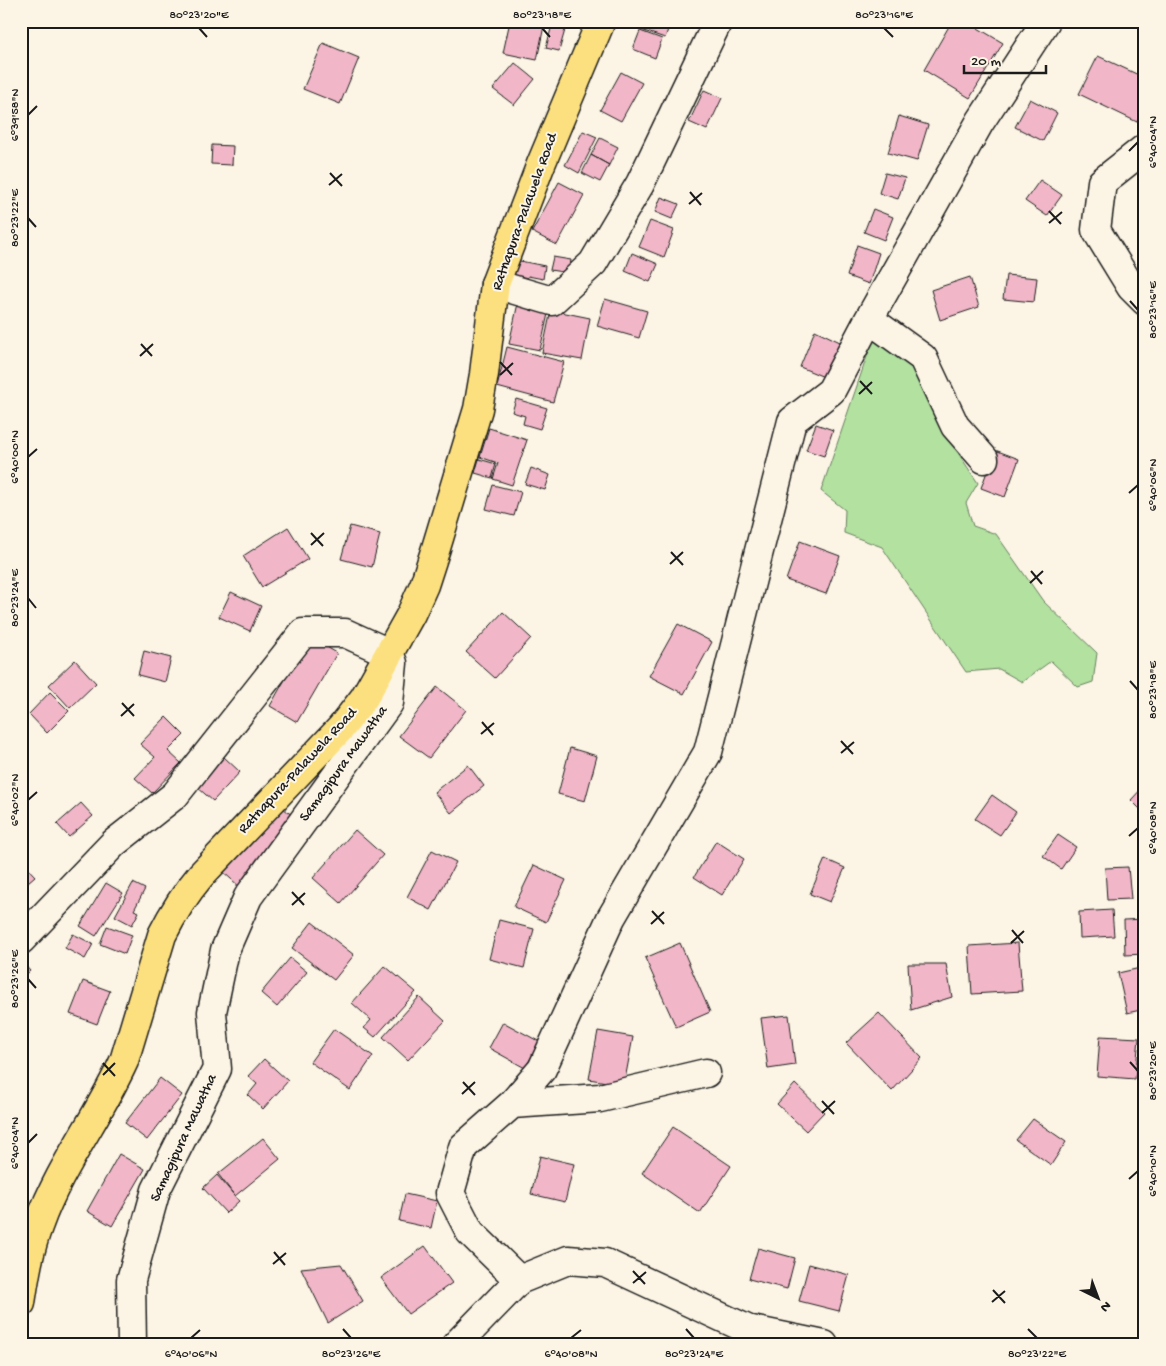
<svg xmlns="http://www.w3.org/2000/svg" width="1166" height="1366" font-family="'Gochi Hand',sans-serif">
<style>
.green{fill:#b2e1a0;stroke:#677e5e}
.building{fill:#f1b7c8;stroke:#1c1c1c}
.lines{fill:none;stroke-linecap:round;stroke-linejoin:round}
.minor-casing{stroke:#1c1c1c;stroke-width:31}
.major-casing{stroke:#1c1c1c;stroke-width:31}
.minor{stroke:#fcf5e5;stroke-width:28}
.major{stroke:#fce080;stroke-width:28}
.ticks{fill:none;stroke:#1c1c1c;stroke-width:2}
.labels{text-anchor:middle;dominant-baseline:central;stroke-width:4;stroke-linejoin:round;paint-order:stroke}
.street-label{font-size:15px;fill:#1c1c1c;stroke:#fcf5e5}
.neatline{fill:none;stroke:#1c1c1c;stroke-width:2}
.ticks-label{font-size:12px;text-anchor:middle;fill:#1c1c1c}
</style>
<rect width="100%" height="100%" fill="#fcf5e5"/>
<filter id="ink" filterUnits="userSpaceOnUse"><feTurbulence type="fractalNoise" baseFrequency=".02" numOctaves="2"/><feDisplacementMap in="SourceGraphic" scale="10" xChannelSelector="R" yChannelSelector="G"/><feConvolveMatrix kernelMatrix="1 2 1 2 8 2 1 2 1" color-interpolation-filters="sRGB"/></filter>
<g filter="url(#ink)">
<path class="green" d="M875 333 916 364 937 421 978 483 966 503 973 526 996 534 1043 601 1097 653 1093 682 1078 687 1051 661 1022 682 999 669 966 672 882 547 844 533 845 510 821 491Z"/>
<path class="building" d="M510 21H545L537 60 503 53Z
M553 21 567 23 559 51 546 48Z
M644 21H671L665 38 641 30Z
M952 21H966L1003 43 970 98 924 70Z
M640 31 662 39 655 58 633 49Z
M323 43 359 58 340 104 303 89Z
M1098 56 1145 78V105L1137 122 1079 94Z
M515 63 535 79 514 105 493 89Z
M621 72 642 83 621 121 600 110Z
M704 90 722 98 707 130 689 122Z
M1030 99 1057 113 1043 141 1015 127Z
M899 116 928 125 917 161 888 153Z
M583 131 597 137 579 173 565 165Z
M600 138 618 147 609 165 591 155Z
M212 145 233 146 232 165 211 164Z
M591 155 609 165 600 182 582 173Z
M885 173 905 178 898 199 879 193Z
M1040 180 1062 195 1047 216 1025 201Z
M559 182 584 195 557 245 532 232Z
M661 197 679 204 672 219 655 212Z
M873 209 893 217 884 240 864 232Z
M650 221 674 230 664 257 639 247Z
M857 245 879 253 869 284 847 276Z
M632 253 658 264 650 282 625 271Z
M553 257 571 260 569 273 550 270Z
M510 259 545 266 543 279 528 276 526 285 506 282Z
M1006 275 1037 278 1034 302 1003 299Z
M970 277 979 307 940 320 931 290Z
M605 299 647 311 639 338 597 326Z
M518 303 549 309 540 350 509 344Z
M551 310 590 318 582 360 542 353Z
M815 330 840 342 824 377 800 367Z
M507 347 564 362 553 402 497 387Z
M516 399 547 408 540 429 523 424 525 416 512 412Z
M816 424 833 430 824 456 806 450Z
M489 428 527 440 512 485 493 479 498 463 480 457Z
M995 450 1019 459 1005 497 981 488Z
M479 459 496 464 492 478 475 473Z
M531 468 550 475 545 490 525 484Z
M493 485 521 492 514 516 486 509Z
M350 526 380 534 372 567 341 559Z
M288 527 308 559 262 587 243 556Z
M800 541 840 556 826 594 786 580Z
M231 592 261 606 250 631 219 617Z
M503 612 531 638 495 678 466 652Z
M678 624 712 642 684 694 649 676Z
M309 637 337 653 297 722 270 706Z
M144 651 171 658 165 682 138 675Z
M75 660 96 683 70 708 49 685Z
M437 687 466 710 429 758 399 736Z
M50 692 69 711 47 733 29 714Z
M166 717 184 735 168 751 181 763 152 793 135 778 155 757 140 744Z
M570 748 597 756 585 801 558 794Z
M224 757 240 772 213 801 197 787Z
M468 765 484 786 451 813 434 792Z
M1145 785V814L1131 800Z
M992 795 1016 812 1000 835 975 819Z
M81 803 93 816 69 837 57 824Z
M277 803 300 822 242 889 220 869Z
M355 830 383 855 341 903 313 878Z
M1058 835 1076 847 1061 869 1043 856Z
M716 841 744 859 722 895 694 877Z
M432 850 456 862 431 910 407 897Z
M825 859 845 868 830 902 810 894Z
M21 861 35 876 21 888Z
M534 865 566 880 546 922 514 907Z
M1128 867 1131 899 1107 900 1105 868Z
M106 883 123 893 96 936 80 926Z
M133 883 145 889 134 910 139 912 132 925 115 916Z
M1112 910 1114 936 1080 938 1079 912Z
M1145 919V954L1125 955 1124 920Z
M499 920 534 929 524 968 489 959Z
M312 922 354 955 334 980 292 948Z
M107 926 132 935 125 954 100 944Z
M73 934 93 944 85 959 65 948Z
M680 943 710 1012 676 1027 645 958Z
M1018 943 1022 991 972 994 969 946Z
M290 958 307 972 277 1007 261 993Z
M21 961 30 971 21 979Z
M908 964H946L952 997 911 1010Z
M385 966 416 992 375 1037 364 1028 371 1020 352 1003Z
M1145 967V1009L1127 1013 1118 973Z
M83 981 110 991 97 1024 70 1014Z
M419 997 445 1021 408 1060 383 1037Z
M879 1013 922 1058 892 1091 846 1043Z
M789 1015 795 1065 768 1069 761 1018Z
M503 1022 540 1042 525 1068 489 1048Z
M334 1029 373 1056 350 1090 310 1062Z
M598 1031 633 1037 624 1085 589 1079Z
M1100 1036 1139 1038 1135 1079 1097 1076Z
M264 1059 288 1081 263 1109 248 1095 257 1084 248 1076Z
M160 1078 182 1095 147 1140 125 1123Z
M795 1084 824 1112 806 1131 777 1104Z
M1033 1119 1066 1142 1051 1165 1016 1140Z
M673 1127 731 1166 700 1213 642 1173Z
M263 1138 280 1159 235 1196 218 1174Z
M119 1154 145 1169 112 1226 87 1211Z
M540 1156 574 1164 565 1202 531 1194Z
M217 1175 239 1201 226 1213 203 1188Z
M405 1194 437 1201 431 1228 399 1221Z
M425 1246 452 1283 408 1314 381 1278Z
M758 1248 795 1258 787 1289 749 1279Z
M341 1264 363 1301 328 1323 301 1268Z
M809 1264 849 1275 839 1311 799 1301Z"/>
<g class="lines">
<g class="minor-casing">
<path id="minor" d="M1145 148 1102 182 1096 230 1131 287 1145 301
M495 284 552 301 593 263 640 184 718 21
M869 319 923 358 955 426 984 459
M21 940 114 843 175 795 303 633H345L389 653 393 663 389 703 248 897 225 950 212 1012 217 1069 156 1190 131 1280 132 1345
M512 1104 600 1098 706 1073
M519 1280 470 1232 450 1193 463 1147 512 1104 542 1069 611 918 708 752 792 421 831 391 869 319 980 122 1046 21
M456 1345 519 1280 568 1260 605 1263 747 1329 824 1345"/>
</g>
<g class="major-casing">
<path id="major" d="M21 1303C25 1276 29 1250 39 1224 59 1168 99 1116 124 1061L162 935C173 913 185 894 201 875L341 728 364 698 411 614 424 585 436 548 478 409 484 374 495 284 541 164 601 21"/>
</g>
<use href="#minor" class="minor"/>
<use href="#major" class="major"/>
</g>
</g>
<path class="ticks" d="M199 28 207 37M542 28 550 37M884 28 893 37M28 115 37 106M1129 151 1138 142M330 173 342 186M329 185 342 174M690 192 701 205M689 204 702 193M1049 211 1061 224M28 218 36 227M1049 223 1062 212M1130 301 1138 310M141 344 152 356M140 356 153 344M500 362 512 375M500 375 513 363M860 381 872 394M859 394 872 382M28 457 37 449M1129 493 1138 485M311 533 323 546M311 545 324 533M671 552 683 565M670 564 683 552M1031 571 1042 584M1030 583 1043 571M28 598 36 608M1130 681 1138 690M122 703 134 716M121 716 134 704M482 722 493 735M481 734 494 723M841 741 853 754M841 753 854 742M28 800 37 792M1129 836 1138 828M292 892 304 905M292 905 305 893M652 911 664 924M651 924 664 912M1012 930 1023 943M1011 943 1024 931M28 979 36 988M1130 1062 1138 1071M103 1063 115 1076M103 1075 115 1063M463 1082 475 1095M462 1094 475 1082M822 1101 834 1114M822 1113 835 1101M28 1143 37 1134M1129 1179 1138 1171M274 1252 285 1265M273 1264 286 1253M633 1271 645 1284M633 1283 646 1272M993 1290 1005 1303M992 1302 1005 1291M343 1329 351 1338M686 1329 694 1338M1028 1329 1037 1338M191 1338 200 1330M571 1338 581 1330"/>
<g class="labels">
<g class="street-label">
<text transform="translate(525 212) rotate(-70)">Ratnapura-Palawela Road</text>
<text transform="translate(344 764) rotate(-54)">Samagipura Mawatha</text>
<text transform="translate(298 771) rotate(-47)">Ratnapura-Palawela Road</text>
<text transform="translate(184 1138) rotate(-65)">Samagipura Mawatha</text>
</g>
</g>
<rect width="1166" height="1366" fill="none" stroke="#fcf5e5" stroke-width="55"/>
<g transform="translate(1098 1298) rotate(138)" stroke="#fcf5e5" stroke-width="4" paint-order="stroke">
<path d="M0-4L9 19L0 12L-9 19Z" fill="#1c1c1c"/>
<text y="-8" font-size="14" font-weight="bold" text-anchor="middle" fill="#1c1c1c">N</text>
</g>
<path d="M964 65v8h82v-8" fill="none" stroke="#1c1c1c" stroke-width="2.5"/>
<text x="971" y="65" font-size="15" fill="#1c1c1c" stroke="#fcf5e5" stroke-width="4" paint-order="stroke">20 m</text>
<rect x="28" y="28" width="1110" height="1310" class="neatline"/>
<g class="ticks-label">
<text x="199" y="18">80°23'20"E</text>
<text x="542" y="18">80°23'18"E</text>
<text x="884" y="18">80°23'16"E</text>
<text transform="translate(14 115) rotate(-90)" y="4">6°39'58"N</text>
<text transform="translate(1152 142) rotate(-90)" y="4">6°40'04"N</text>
<text transform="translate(14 218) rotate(-90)" y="4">80°23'22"E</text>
<text transform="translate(1152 310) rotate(-90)" y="4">80°23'16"E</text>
<text transform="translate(14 457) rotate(-90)" y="4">6°40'00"N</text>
<text transform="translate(1152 485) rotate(-90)" y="4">6°40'06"N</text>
<text transform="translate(14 598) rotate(-90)" y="4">80°23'24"E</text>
<text transform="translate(1152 690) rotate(-90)" y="4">80°23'18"E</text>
<text transform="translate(14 800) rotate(-90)" y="4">6°40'02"N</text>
<text transform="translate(1152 828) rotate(-90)" y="4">6°40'08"N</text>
<text transform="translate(14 979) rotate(-90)" y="4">80°23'26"E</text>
<text transform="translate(1152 1071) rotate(-90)" y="4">80°23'20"E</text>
<text transform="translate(14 1143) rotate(-90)" y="4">6°40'04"N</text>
<text transform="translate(1152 1171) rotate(-90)" y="4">6°40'10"N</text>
<text x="191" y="1357">6°40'06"N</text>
<text x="351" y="1357">80°23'26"E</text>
<text x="571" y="1357">6°40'08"N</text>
<text x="694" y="1357">80°23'24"E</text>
<text x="1037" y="1357">80°23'22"E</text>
</g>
</svg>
